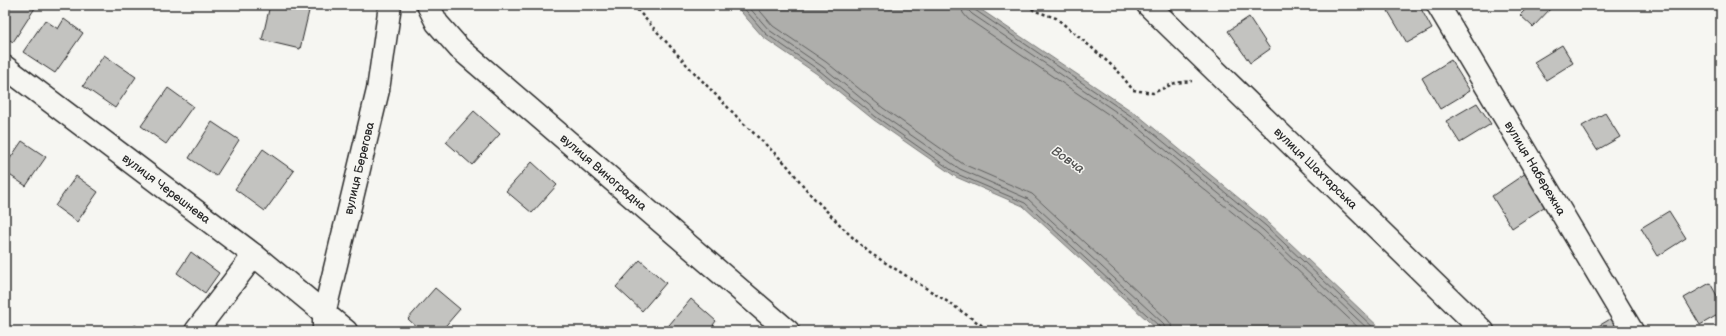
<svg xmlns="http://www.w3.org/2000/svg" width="1726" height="336" font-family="'Balsamiq Sans',sans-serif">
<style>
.water{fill:#aeaeab;stroke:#7a7a78}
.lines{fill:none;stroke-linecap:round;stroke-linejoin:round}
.shore{stroke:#5f5f5e;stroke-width:1}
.building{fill:#c3c3c0;stroke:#2b2b2b}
.minor-casing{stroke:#2b2b2b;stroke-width:25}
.path{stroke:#2b2b2b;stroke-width:2.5;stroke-dasharray:3 3;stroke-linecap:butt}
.minor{stroke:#f6f6f2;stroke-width:22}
.labels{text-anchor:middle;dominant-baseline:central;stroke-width:3;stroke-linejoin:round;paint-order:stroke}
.street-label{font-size:12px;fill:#2b2b2b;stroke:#f6f6f2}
.water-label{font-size:13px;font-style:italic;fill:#525251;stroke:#f6f6f2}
</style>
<rect width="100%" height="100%" fill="#f6f6f2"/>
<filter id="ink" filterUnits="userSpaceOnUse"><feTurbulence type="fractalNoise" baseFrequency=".025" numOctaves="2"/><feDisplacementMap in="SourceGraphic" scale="8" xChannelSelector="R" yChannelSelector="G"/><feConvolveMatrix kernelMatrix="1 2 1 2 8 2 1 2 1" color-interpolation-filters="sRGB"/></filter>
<g filter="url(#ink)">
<path class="water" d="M735 5H974L1139 116 1269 223 1383 331H1159L1023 206 956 177 874 120 817 74 763 37Z"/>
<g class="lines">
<path class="shore" d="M741 5 766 34 820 71 876 117 957 174 1025 203 1159 326 1161 331
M747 5 769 30 823 67 879 113 960 169 1028 199 1163 323 1166 331
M755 5 773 26 826 62 883 108 963 164 1032 194 1167 319 1171 324 1172 331
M961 5 963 13 968 19 1130 129 1259 234 1362 331
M967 5 968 10 972 14 1134 124 1263 230 1370 331
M972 5 975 10 1137 120 1266 226 1377 331"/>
</g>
<path class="building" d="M5 5H37L13 42 5 37Z
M270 5H285L309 11 300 49 262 40Z
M1398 5H1419L1432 29 1407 43 1388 11Z
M1530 5H1550L1552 7 1533 27 1520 15Z
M1249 17 1270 49 1250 63 1228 31Z
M64 19 83 33 55 73 23 52 45 20 58 29Z
M1562 45 1573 63 1546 80 1534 62Z
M104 55 136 77 115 108 83 86Z
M1451 60 1470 91 1440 109 1422 78Z
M168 88 193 106 166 144 141 126Z
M1477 103 1491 124 1460 143 1446 121Z
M474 111 500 134 472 165 446 142Z
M1605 113 1620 137 1597 150 1582 126Z
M212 122 239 140 216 176 189 158Z
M22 141 46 157 26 186 5 172V166Z
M263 149 294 171 265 211 235 189Z
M532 162 557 185 532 213 506 191Z
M1526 173 1547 205 1512 228 1492 196Z
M76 176 98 192 77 222 55 206Z
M1669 211 1686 238 1658 256 1641 228Z
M191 252 219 273 205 293 177 273Z
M640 260 666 283 642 311 616 287Z
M1710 283 1721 303V313L1700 325 1684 298Z
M435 288 460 309 441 331H421L408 319Z
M691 299 716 321 713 325 719 331H664Z
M1612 318 1621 331H1590Z
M135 325 143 331H131Z"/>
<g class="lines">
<g class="minor-casing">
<g id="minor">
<path id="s1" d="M428 5 437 23 459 48 788 331"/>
<path id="s2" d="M1148 5 1483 331"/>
<path id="s3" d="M1438 5 1632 331"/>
<path id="s4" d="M5 67 254 255 346 331"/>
<path id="s5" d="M324 326V314L378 90 390 5"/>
<path d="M196 331 254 255"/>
</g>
</g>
<path class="path" d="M633 5 687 65 741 121 786 164 810 194 850 235 870 253 948 302 990 331
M1027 5 1035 11 1056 18 1091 47 1118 71 1133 90 1153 93 1175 83 1192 81"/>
<use href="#minor" class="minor"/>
</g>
</g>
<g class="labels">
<g class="street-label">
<text stroke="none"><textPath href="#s2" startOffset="234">вулиця Шахтарська</textPath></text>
<text stroke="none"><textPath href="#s3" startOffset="190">вулиця Набережна</textPath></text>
<text stroke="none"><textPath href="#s5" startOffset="162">вулиця Берегова</textPath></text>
<text stroke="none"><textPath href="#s1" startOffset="244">вулиця Виноградна</textPath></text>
<text stroke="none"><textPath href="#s4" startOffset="202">вулиця Черешнева</textPath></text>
</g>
<g class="water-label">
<text transform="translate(1068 160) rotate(35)">Вовча</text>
</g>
</g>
<rect width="1726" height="336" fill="none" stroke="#f6f6f2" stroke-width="20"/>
<rect x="10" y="10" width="1706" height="316" fill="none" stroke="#2b2b2b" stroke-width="1.5" filter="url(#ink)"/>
</svg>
